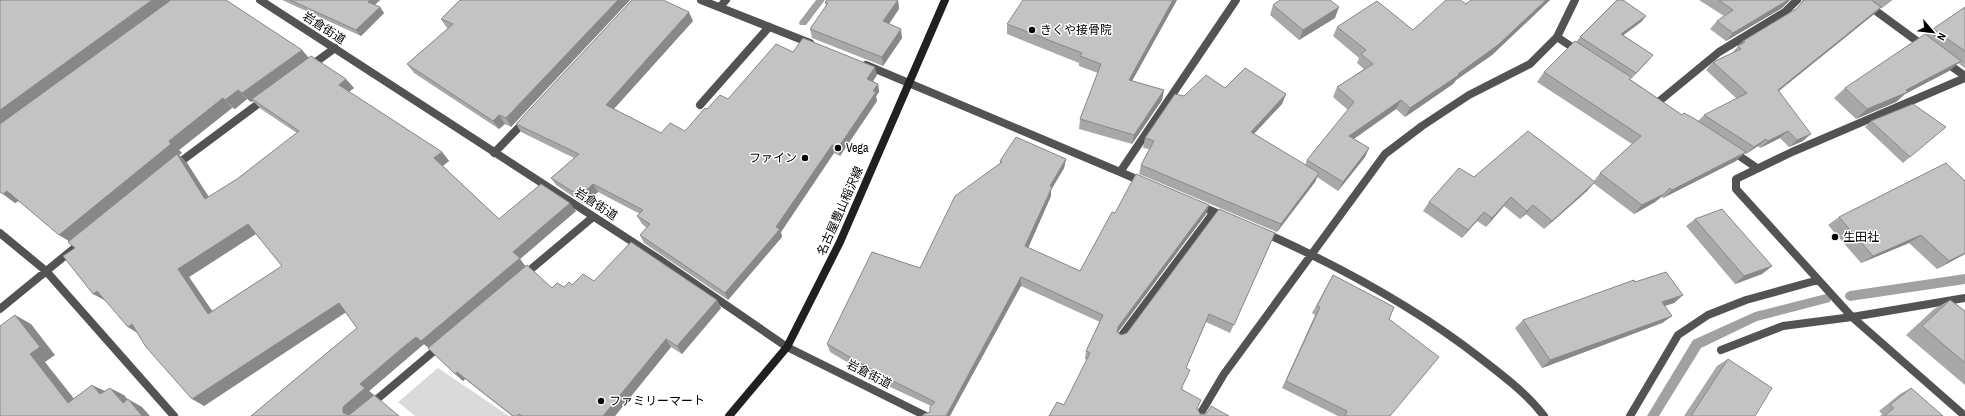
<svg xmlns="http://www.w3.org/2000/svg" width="1965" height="416" font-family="'Archivo Narrow','Noto Sans JP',sans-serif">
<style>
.green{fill:#dadada}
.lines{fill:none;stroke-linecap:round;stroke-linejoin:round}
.stream{fill:#a1a1a1;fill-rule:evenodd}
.lane{stroke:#535353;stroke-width:8}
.street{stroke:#535353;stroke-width:8}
.secondary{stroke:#202020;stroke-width:8}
.wall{fill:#a8a8a8;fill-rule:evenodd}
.shaded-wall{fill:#888}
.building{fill:#c3c3c3;stroke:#888;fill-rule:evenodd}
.poi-dot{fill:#000;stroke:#fff;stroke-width:1.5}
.labels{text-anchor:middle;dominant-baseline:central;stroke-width:3;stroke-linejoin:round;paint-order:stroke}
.street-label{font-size:12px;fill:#000;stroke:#fff}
.poi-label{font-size:12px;fill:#000;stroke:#fff;text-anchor:start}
</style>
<rect width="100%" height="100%" fill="#fff"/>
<path class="green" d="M438 368 509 416H415L398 402Z"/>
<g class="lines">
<path class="stream" d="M816 0H825L806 25H800L799 23 800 21Z
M1965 274V284L1850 301 1846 299 1845 296 1846 293 1850 291Z
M1826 294 1830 296 1831 299 1830 302 1757 321 1701 348 1659 416H1647L1693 340 1755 312Z"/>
<path class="lane" d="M700 105 769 27"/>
<path class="street" d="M260 0 659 259 787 347 926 416
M701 0 810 43
M1861 0 1925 47
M720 7 726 0
M1557 37 1578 51
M1945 62 1965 76
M866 65 1120 172 1236 0
M309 67 335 48
M1965 78 1792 152 1736 179V189L1852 317 1965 416
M1657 103 1719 52 1785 12 1797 0
M1732 151 1757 168
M494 153 526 120
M176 165 266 98
M1120 172 1143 182
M1198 205 1226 217
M0 233 46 271 174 416
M1265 233C1343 268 1417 308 1484 361 1506 378 1527 394 1544 416
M524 275 593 217
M0 309 83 241
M1120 338 1214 212
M1721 350 1783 326 1852 317 1965 298
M357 416 440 346
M1199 416 1224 374 1385 154 1422 126 1469 95 1530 64 1557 37 1575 0
M1630 416 1678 335 1708 315 1746 300 1818 280"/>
<path class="secondary" d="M729 416 787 347 840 242 945 0"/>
</g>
<path class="wall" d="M282 0H380L375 5 380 7 384 13 361 36Z
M460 0H630L511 127 505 124 499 129 414 73 407 64 448 29 447 28 441 19Z
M827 0H898L899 9 889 24 902 38 883 66 812 38 810 29 826 7 825 2Z
M1177 0 1132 81 1164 90 1162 100 1132 144 1079 129 1080 119 1098 73 1079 66V63L1007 34V24Z
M1471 0H1550L1492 55 1456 80 1453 84 1405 117 1396 109 1354 139 1369 148 1365 157 1338 191 1317 177 1315 182 1277 232 1139 174 1141 165 1149 149 1143 148 1145 138 1184 96 1225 88 1286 94 1282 104 1254 134 1305 165 1307 160 1348 110 1333 97 1337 87 1364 69 1357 63 1359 58 1333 36 1337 27 1413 30 1466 4Z
M1699 0H1790L1782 8 1726 41 1710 29 1717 21 1724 16Z
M1802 0H1892L1882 8H1881L1873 15 1779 91 1803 141 1789 147 1780 138 1760 148 1758 146 1746 154 1744 153 1736 161 1663 198 1662 197 1655 202 1634 214 1593 183 1587 191 1544 229 1526 214 1520 219 1504 206 1486 227 1477 221 1462 238 1423 211 1429 202 1474 177 1594 181 1600 173 1632 144 1537 82 1544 72 1576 42 1580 37 1646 16 1641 22 1623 35 1653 55 1631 79 1630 78V79L1682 115 1698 121 1704 115 1737 99 1706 70 1713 62 1731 54 1743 41 1796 9 1801 3Z
M1273 5 1335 18 1299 40 1270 15Z
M1965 7V68L1958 63 1949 71 1905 94 1896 102 1856 119 1834 98 1845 88 1926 35 1933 29Z
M693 21 614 109 661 133 685 131 707 109 728 99 793 52 877 75 873 81 878 84 879 92 876 96 877 101 840 156 834 153 781 232 782 237 728 300 644 243 640 235 647 228 642 224 637 216 640 214 598 192 584 204 556 185 551 178 574 158 521 132 516 124Z
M309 58 354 88 349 92 442 152 449 161 443 166 499 219 576 211 520 259 526 267 552 288 564 287 594 281 717 300 721 308 682 354 671 347 615 416H512L465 379 463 381 424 344 369 391 374 395 370 398 374 395 382 402 251 416 357 328 345 312 204 406 137 333 128 327 75 248 69 241 19 201 15 203 3 194ZM247 99 251 102 253 101 261 109 297 133 237 179 209 197 187 163 179 155 182 153 179 150 232 108 235 109ZM256 234 282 266 212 311 189 277Z
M1871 121 1910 157 1903 163 1865 127Z
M1066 159 1064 168 1051 190V196L1028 248 1080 271 1115 213 1209 205 1206 214 1117 332 1121 335 1127 333 1275 233 1230 333 1206 322 1186 368 1182 389 1197 409 1200 414 1229 416 1064 405 1087 360 1085 359 1086 351 1100 322 1021 286 930 412 931 406 886 385 830 352 827 344 920 268 1000 163V161Z
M1965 181V254L1937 269 1909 243 1861 263 1828 225 1839 217Z
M1695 219 1772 266 1762 274 1735 284 1686 226Z
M1333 275 1389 319 1390 416H1338L1282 388 1315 315 1312 313Z
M1635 282 1683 295 1674 303 1664 306 1672 316 1662 323 1542 368 1515 328 1523 320Z
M1950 300 1965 311V385L1906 335 1934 309Z
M1728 359 1755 416H1684L1717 366Z
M1911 388 1943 416H1880L1882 414 1879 411 1900 394Z"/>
<path class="shaded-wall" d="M152 0H176L0 128V110Z
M370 0H380L372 7 368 2Z
M618 0H630L511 127 506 118Z
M898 0 899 9 884 31 883 21Z
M1173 0H1177L1127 90 1129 80Z
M1546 0H1550L1492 55 1456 80 1453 84 1405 117 1410 108 1458 74Z
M1788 0H1790L1782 8 1726 41 1733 33Z
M1891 0H1892L1882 8Z
M380 7 384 13 361 36 356 30Z
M1339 7 1335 18 1299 40 1303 30Z
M1881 7 1873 15 1770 98 1778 90Z
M689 12 693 21 610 113 606 105Z
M1646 16 1641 22 1617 40 1621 34Z
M901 29 902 38 883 66 882 57Z
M302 50 310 59 252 99 253 101 251 102 242 93Z
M1653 55 1648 61 1631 79 1636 73Z
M1961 61 1949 71 1905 94 1896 102 1856 119 1867 109 1906 90Z
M875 67 877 75 868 88 867 79Z
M346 79 354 88 346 94 339 85Z
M878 84 879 92 876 96 877 101 840 156 838 148 873 91Z
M238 90 247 99 235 109 225 100Z
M1164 90 1162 100 1132 144 1134 135Z
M1286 94 1282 104 1247 141 1251 132Z
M223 98 232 108 179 150 182 153 179 155 187 163 215 207 72 243 59 235 169 141Z
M1401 100 1396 109 1345 145 1349 136Z
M499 115 505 124 499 129 493 121Z
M1788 131 1780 138 1760 148 1768 141Z
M1811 134 1803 141 1789 147 1797 140Z
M1766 139 1758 146 1746 154 1754 147Z
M832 145 834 153 781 232 782 237 728 300 725 293 776 227Z
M1369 148 1365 157 1338 191 1343 182Z
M442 152 449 161 441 167 434 158Z
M1746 152 1736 161 1663 198 1672 190Z
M1066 159 1064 168 1051 190V196L1025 255V246L1050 186Z
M1319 173 1315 182 1277 232 1281 224Z
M1595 182 1587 191 1544 229 1552 221Z
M593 184 598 192 584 204 580 196Z
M1670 188 1655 202 1634 214 1642 205Z
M7 191 20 200 15 203 3 194Z
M1511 197 1504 206 1486 227 1492 218Z
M570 203 576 211 520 259 526 267 429 348 424 344 369 391 374 395 352 414V416L343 413V407L360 384 416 337 513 252Z
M1209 205 1206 214 1116 335 1118 327Z
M1533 205 1526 214 1520 219 1527 211Z
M1484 212 1477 221 1462 238 1468 230Z
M248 224 257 233 189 277 219 321 208 314 178 269Z
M1921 235 1909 243 1861 263 1873 256Z
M1965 253V254L1937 269 1949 261Z
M1772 266 1762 274 1735 284 1744 276Z
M1021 277V286L950 416H946Z
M97 291 106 301 93 294Z
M1683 295 1674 303 1652 310 1662 302Z
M717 300 721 308 682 354 677 346Z
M339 303 348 311 204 406 192 399Z
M15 315 31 324 55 355 45 362 83 410 68 403 30 354Z
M1672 316 1662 323 1542 368 1550 360Z
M132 324 140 334 128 327Z
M666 339 671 347 615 416H603Z
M457 372 465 379 463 381 455 374Z
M92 385 107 392 100 394Z
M110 388 124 395 137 411 123 403Z
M128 399 142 407 150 416H142Z"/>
<path class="building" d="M0 0H152L0 110Z
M171 0H226L302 50 242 93 238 90 225 100 223 98 169 141 171 144 59 235 7 191 3 194 0 192V124Z
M290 0H370L368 2 380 7 356 30Z
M460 0H618L506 118 499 115 493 121 407 64 453 24 441 19Z
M632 0H663L689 12 606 105 661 133 670 123 685 131 705 108 707 109 720 95 728 99 776 44 793 52 803 38 875 67 867 79 878 84 873 91 876 92 838 148 832 145 776 227 780 229 725 293 640 235 650 224 637 216 643 210 593 184 580 196 551 178 579 154 516 124Z
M827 0H898L883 21 901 29 882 57 810 29 828 3 825 2Z
M1023 0H1173L1129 80 1164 90 1134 135 1080 119 1101 64 1080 56 1082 53 1007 24Z
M1280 0H1330L1339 7 1303 30 1273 5Z
M1446 0H1460L1466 4 1471 0H1546L1498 45 1458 74 1459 75 1410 108 1401 100 1349 136 1369 148 1343 182 1307 160 1354 102 1337 87 1373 64 1361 54 1366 50 1337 27 1377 1 1413 30Z
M1617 0H1623L1646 16 1621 34 1653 55 1636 73 1580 37Z
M1719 0H1788L1733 33 1717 21 1733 10Z
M1804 0H1871L1881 7 1778 90 1811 134 1797 140 1788 131 1768 141 1766 139 1754 147 1704 115 1747 93 1713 62 1741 49 1738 46 1745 42 1743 41 1796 9Z
M1965 7V51L1933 29Z
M1925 34 1961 61 1906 90 1908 92 1867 109 1845 88Z
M1575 41 1631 77 1629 79 1682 115 1684 113 1695 119 1746 152 1672 190 1670 188 1664 194 1642 205 1600 173 1641 136 1544 72Z
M311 56 346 79 339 85 442 152 434 158 499 219 541 184 570 203 513 252 520 258 421 341 416 337 401 349 360 384 365 388 343 407V413L349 415 374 395 399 416H251L357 328 339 303 192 399 146 347 132 324 128 327 97 291 93 294 63 256 75 248 68 242 177 154 205 199 237 179 299 131 252 99ZM248 224 282 266 208 314 178 269Z
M1245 68 1286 94 1251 132 1319 173 1281 224 1141 165 1154 141 1145 138 1175 94 1184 96 1206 75 1225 88Z
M1913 104 1946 127 1910 157 1871 121Z
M1528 131 1595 182 1552 221 1533 205 1527 211 1511 197 1492 218 1484 212 1468 230 1429 202 1459 168 1474 177Z
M1016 137 1066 159 1050 186 1052 187 1025 246 1080 271 1112 212 1115 213 1136 174 1209 205 1118 327 1117 332 1121 335 1127 333 1219 209 1275 233 1234 325 1209 314 1186 368 1190 370 1181 389 1201 400 1197 408 1200 414H1206L1211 406 1229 416H1049L1057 402 1064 405 1090 353 1086 351 1103 315 1021 277 946 416H922L924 414 930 412V407L935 402 885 377 827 344 872 252 920 268 955 196 1002 162 1000 161Z
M1946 163 1965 181V253L1949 261 1921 235 1873 256 1839 217Z
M1722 209 1772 266 1744 276 1695 219Z
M631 242 717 300 677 346 666 339 603 416H522L519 414 517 416H513L457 372 455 374 428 348 527 265 552 288 557 283 564 287 569 282 572 285 583 274 594 281Z
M1666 272 1683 295 1662 302 1672 316 1550 360 1523 320 1634 280 1635 282Z
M1333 275 1394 307 1389 319 1439 357 1390 416H1345L1347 411 1286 381 1320 307 1317 306Z
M1950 300 1965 311V363L1922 326Z
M15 315 40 347 30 354 68 403 92 385 100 394 110 388 123 403 128 399 142 416H0V326Z
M1728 359 1772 388 1755 416H1691Z
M1911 388 1943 416H1884L1894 408 1890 405Z"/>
<g class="poi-dot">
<circle cx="1032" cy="30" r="4"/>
<circle cx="838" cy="148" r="4"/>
<circle cx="805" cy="158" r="4"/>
<circle cx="1835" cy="237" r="4"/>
<circle cx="601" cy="401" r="4"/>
</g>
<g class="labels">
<g class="street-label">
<text transform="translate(324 28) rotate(33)">岩倉街道</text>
<text transform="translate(596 204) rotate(33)">岩倉街道</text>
<text transform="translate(840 211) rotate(-66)">名古屋豊山稲沢線</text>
<text transform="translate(869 374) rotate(27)">岩倉街道</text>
</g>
<g class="poi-label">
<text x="1040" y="30">きくや接骨院</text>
<text x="846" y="148">Vega</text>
<text x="797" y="158" text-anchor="end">ファイン</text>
<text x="1843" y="237">生田社</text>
<text x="609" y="401">ファミリーマート</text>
</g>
</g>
<g transform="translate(1933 32) rotate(118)" stroke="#ffffff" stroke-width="3" paint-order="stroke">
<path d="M0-3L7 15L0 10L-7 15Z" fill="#000000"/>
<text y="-6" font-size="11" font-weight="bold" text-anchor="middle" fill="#000000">N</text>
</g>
</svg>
